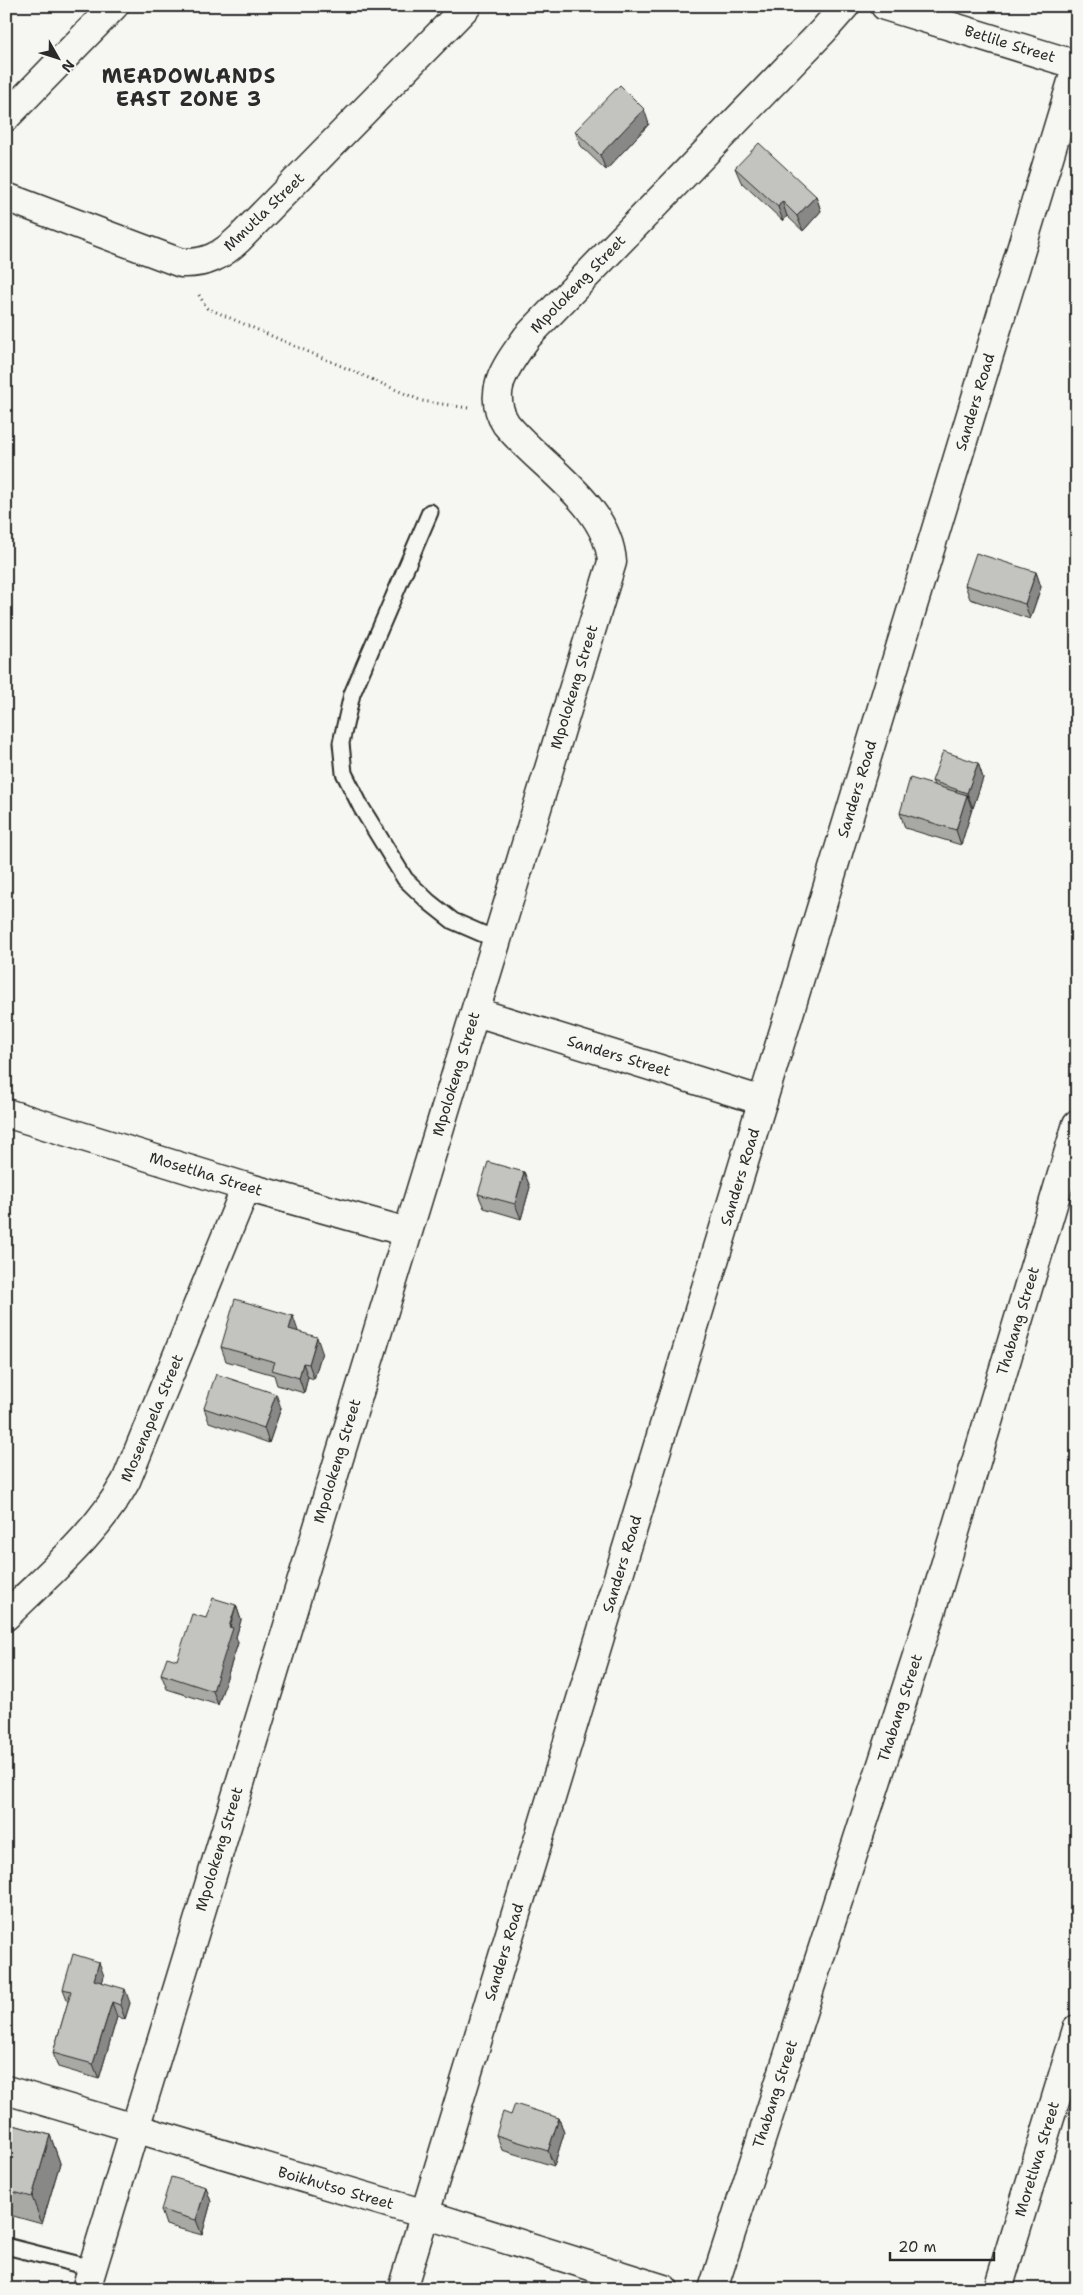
<svg xmlns="http://www.w3.org/2000/svg" width="1083" height="2295" font-family="'Shantell Sans',sans-serif">
<style>
.lines{fill:none;stroke-linecap:round;stroke-linejoin:round}
.service-casing{stroke:#2b2b2b;stroke-width:19}
.minor-casing{stroke:#2b2b2b;stroke-width:31}
.tertiary-casing{stroke:#2b2b2b;stroke-width:31}
.path{stroke:#2b2b2b;stroke-width:3;stroke-dasharray:1 4;stroke-linecap:butt}
.service{stroke:#f6f6f2;stroke-width:15}
.minor{stroke:#f6f6f2;stroke-width:28}
.tertiary{stroke:#f6f6f2;stroke-width:28}
.wall{fill:#a8a8a5;stroke:#2b2b2b}
.shaded-wall{fill:#888886;stroke:#2b2b2b}
.building{fill:#c3c3c0;stroke:#2b2b2b}
.labels{text-anchor:middle;dominant-baseline:central;stroke-width:4.5;stroke-linejoin:round;paint-order:stroke}
.street-label{font-size:15px;fill:#2b2b2b;stroke:#f6f6f2}
.district-label{font-size:20px;font-weight:bold;letter-spacing:1px;fill:#2b2b2b;stroke:#f6f6f2}
</style>
<rect width="100%" height="100%" fill="#f6f6f2"/>
<filter id="ink" filterUnits="userSpaceOnUse"><feTurbulence type="fractalNoise" baseFrequency=".02" numOctaves="2"/><feDisplacementMap in="SourceGraphic" scale="10" xChannelSelector="R" yChannelSelector="G"/><feConvolveMatrix kernelMatrix="1 2 1 2 8 2 1 2 1" color-interpolation-filters="sRGB"/></filter>
<g filter="url(#ink)">
<g class="lines">
<g class="service-casing">
<path id="service" d="M430 512 352 694 341 743 344 773 361 807 405 879 429 902 453 921 497 940
M6 2246 92 2268"/>
</g>
<g class="minor-casing">
<path id="minor" d="M885 6 1077 65
M6 117 114 6
M6 197 181 263C206 264 221 256 239 239L467 6
M476 1012 763 1101
M6 1113 246 1187 407 1232
M6 1616C49 1573 96 1535 126 1481L246 1187
M6 2090 425 2214 664 2289
M86 2289 612 562C608 504 540 466 506 424 485 391 508 364 527 337L823 31 845 6
M713 2289 932 1609 1077 1124
M998 2289 1077 2029"/>
</g>
<g class="tertiary-casing">
<path id="tertiary" d="M402 2289 1077 65"/>
</g>
<path class="path" d="M199 295 207 308 422 401 468 408"/>
<use href="#service" class="service"/>
<use href="#minor" class="minor"/>
<use href="#tertiary" class="tertiary"/>
</g>
<path class="wall" d="M649 124 606 170 581 146 575 131Z
M735 168 816 196 821 211 803 231 787 216 783 221 741 182Z
M1036 572 1041 587 1030 619 970 599 965 585Z
M978 763 983 778 973 808 971 807 972 809 961 845 905 828 900 813 934 785 932 781Z
M524 1172 530 1187 521 1219 484 1208 478 1194Z
M298 1331V1332L322 1352 314 1379 308 1377 304 1393 277 1385 274 1375 226 1361 221 1347Z
M204 1408H281L269 1443 209 1422Z
M236 1605 241 1620 236 1637 238 1643 218 1705 167 1689 161 1674 177 1660 206 1618Z
M104 1976 102 1982 130 2003 125 2019 117 2017 99 2079 58 2067 53 2053 68 2002 63 1989Z
M511 2115 559 2118 564 2133 554 2166 502 2150 496 2135Z
M6 2123 50 2135 60 2163 42 2224 6 2214Z
M206 2187 211 2202 202 2235 166 2225 161 2210Z"/>
<path class="shaded-wall" d="M644 109 649 124 606 170 600 155Z
M816 196 821 211 803 231 797 216Z
M782 201 787 216 783 221 778 207Z
M1036 572 1041 587 1030 619 1025 604Z
M978 763 983 778 973 808 967 793Z
M967 795 972 809 961 845 956 830Z
M524 1172 530 1187 521 1219 515 1204Z
M293 1316 298 1331 294 1344 289 1329Z
M317 1337 322 1352 314 1379 309 1364Z
M303 1363 308 1377 304 1393 299 1378Z
M276 1394 281 1408 269 1443 264 1428Z
M236 1605 241 1620 236 1637 238 1643 218 1705 213 1691Z
M99 1962 104 1976 99 1994 94 1980Z
M125 1989 130 2003 125 2019 120 2005Z
M112 2002 117 2017 99 2079 93 2064Z
M559 2118 564 2133 554 2166 548 2151Z
M50 2135 60 2163 42 2224 32 2197Z
M206 2187 211 2202 202 2235 196 2220Z"/>
<path class="building" d="M620 85 644 109 600 155 575 131Z
M759 143 816 196 797 216 782 201 778 207 735 168Z
M976 553 1036 572 1025 604 965 585Z
M943 751 978 763 967 793 932 781Z
M910 778 967 795 956 830 900 813Z
M488 1162 524 1172 515 1204 478 1194Z
M235 1299 293 1316 289 1329 317 1337 309 1364 303 1363 299 1378 272 1370 275 1362 221 1347Z
M216 1374 276 1394 264 1428 204 1408Z
M213 1598 236 1605 229 1627 233 1628 213 1691 161 1674 167 1657 177 1660 192 1614 206 1618Z
M73 1954 99 1962 94 1980 125 1989 120 2005 112 2002 93 2064 53 2053 71 1991 63 1989Z
M515 2104 559 2118 548 2151 496 2135 503 2112 511 2115Z
M6 2123 50 2135 32 2197 6 2190Z
M171 2177 206 2187 196 2220 161 2210Z"/>
</g>
<g class="labels">
<g class="street-label">
<text transform="translate(1010 44) rotate(17)">Betlile Street</text>
<text transform="translate(264 212) rotate(-44)">Mmutla Street</text>
<text transform="translate(578 284) rotate(-46)">Mpolokeng Street</text>
<text transform="translate(975 402) rotate(-73)">Sanders Road</text>
<text transform="translate(574 687) rotate(-73)">Mpolokeng Street</text>
<text transform="translate(857 789) rotate(-73)">Sanders Road</text>
<text transform="translate(619 1056) rotate(17)">Sanders Street</text>
<text transform="translate(456 1074) rotate(-73)">Mpolokeng Street</text>
<text transform="translate(206 1174) rotate(17)">Mosetlha Street</text>
<text transform="translate(740 1177) rotate(-73)">Sanders Road</text>
<text transform="translate(1018 1321) rotate(-73)">Thabang Street</text>
<text transform="translate(152 1418) rotate(-67)">Mosenapela Street</text>
<text transform="translate(337 1461) rotate(-73)">Mpolokeng Street</text>
<text transform="translate(622 1564) rotate(-73)">Sanders Road</text>
<text transform="translate(900 1708) rotate(-72)">Thabang Street</text>
<text transform="translate(219 1849) rotate(-73)">Mpolokeng Street</text>
<text transform="translate(504 1952) rotate(-73)">Sanders Road</text>
<text transform="translate(775 2094) rotate(-72)">Thabang Street</text>
<text transform="translate(1037 2159) rotate(-73)">Moretlwa Street</text>
<text transform="translate(336 2188) rotate(16)">Boikhutso Street</text>
</g>
<g class="district-label">
<text x="189" y="76">MEADOWLANDS<tspan x="189" dy="23">EAST ZONE 3</tspan></text>
</g>
</g>
<rect width="1083" height="2295" fill="none" stroke="#f6f6f2" stroke-width="25"/>
<rect x="12" y="12" width="1058" height="2270" fill="none" stroke="#2b2b2b" stroke-width="2" filter="url(#ink)"/>
<g transform="translate(58 58) rotate(129)" stroke="#f6f6f2" stroke-width="4" paint-order="stroke">
<path d="M0-4L9 19L0 12L-9 19Z" fill="#2b2b2b"/>
<text y="-8" font-size="14" font-weight="bold" text-anchor="middle" fill="#2b2b2b">N</text>
</g>
<path d="M890 2252v8h104v-8" fill="none" stroke="#2b2b2b" stroke-width="2.5"/>
<text x="898" y="2252" font-size="15" fill="#2b2b2b" stroke="#f6f6f2" stroke-width="4" paint-order="stroke">20 m</text>
</svg>
